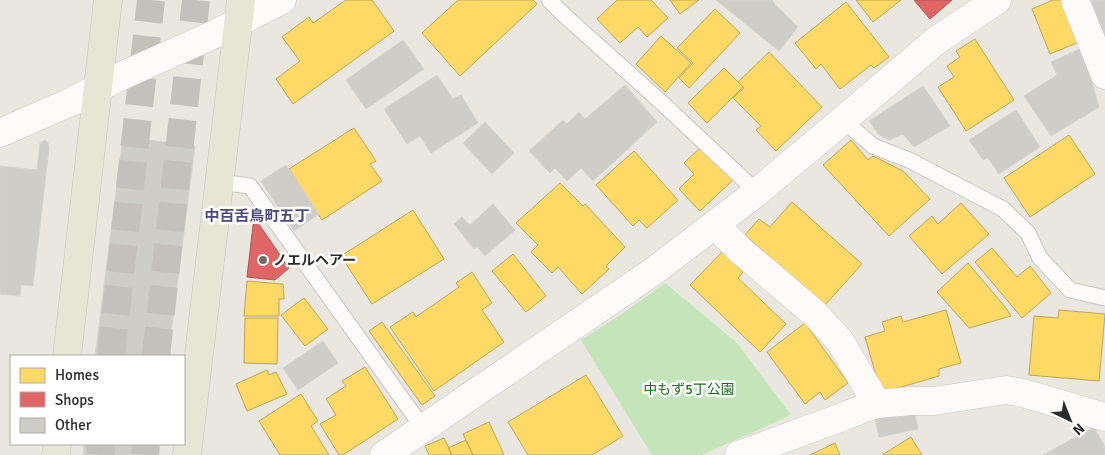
<svg xmlns="http://www.w3.org/2000/svg" width="1105" height="455" font-family="Signika,'Noto Sans JP',sans-serif">
<style>
.green{fill:#c4e5ba}
.homes{fill:#ffd966;stroke:#bfa554}
.shops{fill:#e06666;stroke:#aa5454}
.building{fill:#cfcdc7;stroke:#d5d3cd}
.lines{fill:none;stroke-linecap:round;stroke-linejoin:round}
.primary-tunnel{stroke:#c4c1bc;stroke-width:28;stroke-dasharray:28 14;stroke-linecap:butt}
.lane-casing{stroke:#c7c6c5;stroke-width:17}
.street-casing{stroke:#c7c6c5;stroke-width:29}
.primary-casing{stroke:#c5c4c1;stroke-width:29}
.lane{stroke:#fcfbfa;stroke-width:15}
.street{stroke:#fcfbfa;stroke-width:28}
.primary{stroke:#e7e6d4;stroke-width:28}
.poi-dot{fill:#6e6d6a;stroke:#fff;stroke-width:2}
.labels{text-anchor:middle;dominant-baseline:central;stroke-width:5;stroke-linejoin:round;paint-order:stroke}
.poi-label{font-size:14px;font-weight:bold;fill:#2b2b2b;stroke:#fff;text-anchor:start}
.park-label{font-size:14px;fill:#1b691a;stroke:#fff}
.neighbourhood-label{font-size:15px;font-weight:bold;fill:#4c4b7c;stroke:#fff}
</style>
<rect width="100%" height="100%" fill="#eae7e0"/>
<path class="green" d="M665 283 737 343 791 415 702 455H652L581 340 619 316Z"/>
<path class="homes" d="M346 0H372L394 31 293 104 276 79 300 61 282 37 309 17 313 23Z
M458 0H533L537 4 460 76 422 33Z
M617 0H651L668 18 647 37 638 27 620 43 597 19Z
M670 0H699L680 14Z
M856 0H901L873 22Z
M1053 0H1062L1079 42 1050 54 1032 9Z
M846 2 889 57 874 68 871 65 840 89 821 64 816 69 795 43Z
M715 9 740 33 689 88 679 78 693 63 677 48Z
M661 36 691 63 665 92 636 64Z
M975 39 1014 100 966 131 938 87 954 77 947 66 960 57 956 51Z
M769 52 822 107 776 151 756 130 761 126 733 98 744 88 738 82Z
M724 68 743 87 707 123 688 103Z
M354 128 376 161 370 164 382 181 322 220 289 169Z
M1069 135 1095 174 1030 217 1004 178Z
M851 140 868 160 873 156 903 171 930 199 889 236 823 165Z
M702 146 734 179 700 211 679 189 694 174 684 163Z
M634 151 678 200 647 228 639 220 633 226 596 185Z
M560 183 583 206 585 204 625 247 606 266 609 269 582 294 558 267 552 273 531 252 538 245 516 223Z
M792 202 862 264 824 306 745 235 759 219 770 227Z
M961 203 989 234 942 274 909 236 932 216 938 224Z
M413 210 444 259 372 304 341 256Z
M992 248 1017 277 1030 266 1051 293 1022 318 975 262Z
M722 252 743 272 738 278 786 324 760 352 690 285Z
M513 254 546 296 526 312 492 271Z
M968 263 1006 308 1011 316 969 328 937 292Z
M472 272 492 303 482 310 504 342 434 391 390 327 413 312 416 317 459 287 456 283Z
M247 281 283 284 284 299H279V316H244Z
M304 298 328 329 305 346 281 315Z
M946 310 961 363 939 369V376L881 393 865 337 885 331 882 322 901 316 903 322Z
M1059 310 1105 314 1099 381 1029 375 1034 316 1058 318Z
M245 318H278L277 364 244 363Z
M382 322 435 396 422 405 369 331Z
M805 323 848 383 825 400 820 392 805 404 767 352Z
M365 367 398 419 343 455H339L320 424 336 415 326 399 346 386 342 381Z
M267 370 269 375 276 372 287 394 247 411 236 384Z
M586 375 623 436 592 455H528L508 422Z
M301 394 318 421 311 426 329 455H280L259 421Z
M489 422 504 455H473L463 434Z
M911 437 922 455H882Z
M444 438 452 455H429L425 446Z
M466 440 473 455H452L448 448Z
M835 443 840 455H810Z"/>
<path class="shops" d="M914 0H952L930 19Z
M254 217 289 268 275 280 247 277Z"/>
<path class="building" d="M716 0H773L772 1 798 27 779 51Z
M1090 0H1105V36L1101 37Z
M403 40 424 69 366 109 346 80Z
M1082 48 1099 107 1051 136 1024 96 1057 75 1051 62Z
M437 75 453 99 461 95 478 123 431 153 420 136 407 144 384 109Z
M625 85 657 122 593 181 581 168 567 181 555 168 550 173 529 151 563 120 567 124 579 112 585 119Z
M923 86 950 126 914 147 903 134 889 140 878 134 869 121Z
M1016 110 1040 147 999 174 988 158 983 160 969 140Z
M485 122 514 153 492 174 463 143Z
M123 137 195 146 168 356H95Z
M45 140 48 143 49 148 33 286 21 285 20 296 0 294V166L37 170 40 143Z
M286 165 319 214 294 231 261 181Z
M493 204 515 230 485 256 477 247 474 249 454 224 462 217 470 225Z
M323 341 338 363 298 390 283 368Z
M914 410 918 429 879 437 875 418Z
M1094 427 1105 447V455H1043Z
M84 444H157L156 455H83Z"/>
<g class="lines">
<path class="primary-tunnel" d="M111 356 151 0
M156 356 196 0
M100 455 101 444
M145 455 146 444"/>
<g class="lane-casing">
<path id="lane" d="M549 0 564 15 661 102 757 192
M843 120 873 146 909 160 1003 209 1028 233 1040 258 1070 290 1105 298
M219 182 250 186 423 428"/>
</g>
<g class="street-casing">
<path id="street" d="M1075 0 1105 75
M0 133 73 101 117 78 215 34 282 0
M715 225 741 251 814 313 840 341 877 404
M384 455 654 271 757 192 843 120 937 40 997 0
M739 455 845 416 867 407 877 404 911 401H934L1006 390 1023 393 1105 417"/>
</g>
<g class="primary-casing">
<path id="primary" d="M67 356 108 0
M56 455 57 444
M187 455 241 0"/>
</g>
<use href="#lane" class="lane"/>
<use href="#street" class="street"/>
<use href="#primary" class="primary"/>
</g>
<circle class="poi-dot" cx="263" cy="260" r="5"/>
<g class="labels">
<g class="poi-label">
<text x="273" y="260">ノエルヘアー</text>
</g>
<g class="park-label">
<text x="689" y="389">中もず5丁公園</text>
</g>
<g class="neighbourhood-label">
<text x="257" y="216">中百舌鳥町五丁</text>
</g>
</g>
<rect x="10" y="355" width="175" height="90" fill="#ffffff" stroke="#aaaaaa"/>
<rect x="20" y="368" width="25" height="15" fill="#ffd966" stroke="#aaaaaa"/>
<text x="55" y="380" font-size="15" fill="#2b2b2b">Homes</text>
<rect x="20" y="392" width="25" height="15" fill="#e06666" stroke="#aaaaaa"/>
<text x="55" y="405" font-size="15" fill="#2b2b2b">Shops</text>
<rect x="20" y="418" width="25" height="15" fill="#cfcdc7" stroke="#aaaaaa"/>
<text x="55" y="430" font-size="15" fill="#2b2b2b">Other</text>
<g transform="translate(1070 420) rotate(137)" stroke="#ffffff" stroke-width="4" paint-order="stroke">
<path d="M0-4L9 19L0 12L-9 19Z" fill="#2b2b2b"/>
<text y="-8" font-size="14" font-weight="bold" text-anchor="middle" fill="#2b2b2b">N</text>
</g>
</svg>
